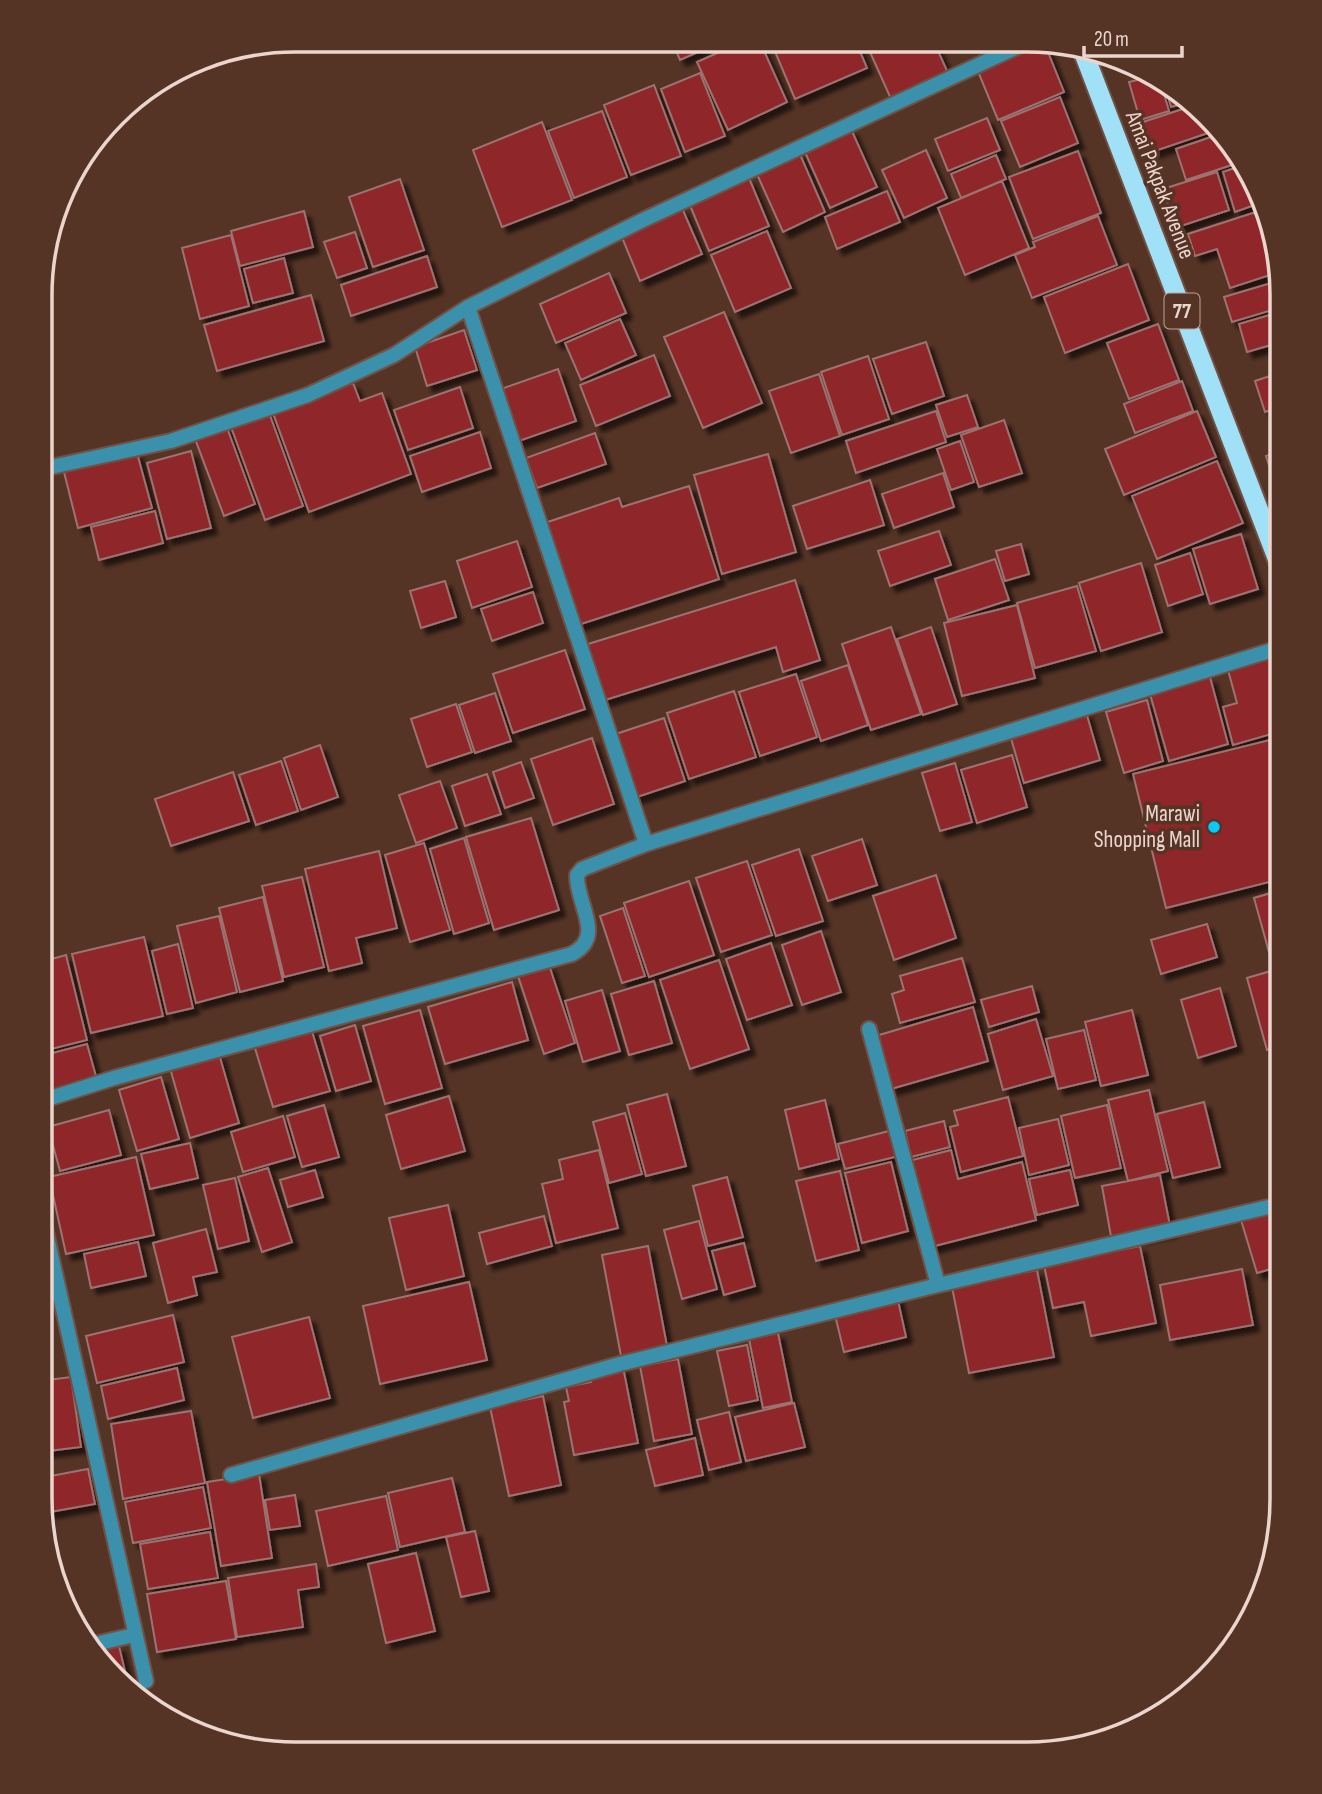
<svg xmlns="http://www.w3.org/2000/svg" width="1322" height="1794" font-family="'Sofia Sans Condensed',sans-serif">
<style>
.building{fill:#8e252a;stroke:#9d7371;stroke-width:2;filter:url(#shadow)}
.lines{fill:none;stroke-linecap:round;stroke-linejoin:round}
.minor-casing{stroke:#705144;stroke-width:18}
.trunk-casing{stroke:#705144;stroke-width:23}
.minor{stroke:#3b90ab;stroke-width:14}
.trunk{stroke:#a0e1f8;stroke-width:19}
.poi-dot{fill:#06cbf9;stroke:#553426;stroke-width:2.5}
.labels{text-anchor:middle;dominant-baseline:central;stroke-width:7;stroke-linejoin:round;paint-order:stroke}
.shield{fill:#553426;stroke:#bea59b;stroke-width:2}
.shield-label{font-size:21px;font-weight:bold;fill:#ebd5cd}
.street-label{font-size:23px;fill:#ebd5cd;stroke:#553426}
.poi-label{font-size:23px;fill:#ebd5cd;stroke:#553426;text-anchor:end}
.rim{fill:none;stroke:#ebd5cd;stroke-width:3.5}
</style>
<defs>
<filter id="shadow"><feDropShadow dx="6" dy="6" stdDeviation="2" flood-color="#0009"/></filter>
</defs>
<rect width="100%" height="100%" fill="#553426"/>
<path class="building" d="M672 41 721 42 680 60Z
M742 42H760L787 102 728 130 697 62Z
M771 42H856L867 68 795 99Z
M868 42H934L948 73 891 99 866 43Z
M1040 42H1044L1064 92 998 120 977 69Z
M700 73 725 136 685 152 661 89Z
M1150 77 1160 80 1169 111 1140 120 1129 82Z
M1164 82 1168 84 1185 103 1171 107Z
M654 85 681 156 631 175 604 105Z
M1060 97 1078 143 1020 167 1001 121Z
M1189 107 1211 132 1152 152 1143 122Z
M602 111 627 177 574 198 548 131Z
M987 118 1000 150 948 171 935 139Z
M542 122 572 200 502 227 473 150Z
M851 129 877 187 830 208 804 150Z
M1214 136 1238 163 1186 180 1176 149Z
M926 150 947 198 904 218 882 170Z
M1078 151 1101 213 1033 239 1009 177Z
M799 152 825 212 783 232 756 172Z
M996 155 1006 179 961 198 951 174Z
M1241 166 1255 182 1260 203 1235 212 1223 172Z
M1217 172 1229 210 1175 228 1163 189Z
M749 178 769 226 709 251 689 203Z
M400 179 424 250 373 267 349 197Z
M1002 181 1029 248 965 275 938 208Z
M887 191 900 222 837 249 825 217Z
M682 208 702 254 640 281 621 235Z
M1262 210 1276 273 1230 288 1217 249 1195 256 1188 234Z
M304 211 313 247 240 266 231 231Z
M1098 216 1117 265 1032 298 1015 255 1035 247 1033 242Z
M767 231 791 288 735 312 711 255Z
M355 232 367 268 337 278 324 242Z
M231 235 249 306 200 319 182 248Z
M427 256 437 287 351 316 341 285Z
M284 258 293 293 253 303 244 269Z
M1128 264 1149 320 1065 353 1044 297Z
M609 273 626 313 556 343 540 304Z
M1278 281 1282 307 1232 322 1224 297Z
M311 295 324 341 217 371 204 325Z
M724 312 762 403 703 428 664 337Z
M1273 314 1281 342 1247 352 1239 324Z
M620 319 636 355 581 380 565 343Z
M1158 324 1179 380 1129 399 1107 343Z
M464 330 477 370 427 386 415 347Z
M926 342 944 396 892 414 873 359Z
M654 355 670 396 596 426 580 385Z
M868 356 889 419 842 435 821 372Z
M558 369 576 421 516 442 498 390Z
M1282 372V406L1265 412 1255 381Z
M819 374 840 436 791 453 769 391Z
M1182 381 1193 411 1135 433 1124 404Z
M353 383 360 401 382 393 411 474 309 512 273 413Z
M460 387 473 428 408 450 394 410Z
M967 395 978 427 947 437 936 405Z
M268 410 303 506 265 520 230 424Z
M936 411 946 442 856 473 846 441Z
M1197 411 1216 457 1124 495 1105 449Z
M1004 420 1022 473 979 487 961 435Z
M226 425 255 504 224 516 194 436Z
M480 432 491 468 422 492 410 456Z
M595 433 606 464 537 488 526 458Z
M960 441 974 482 951 490 937 449Z
M1282 450V481L1275 483 1266 456Z
M191 451 211 528 167 539 147 463Z
M137 453 152 508 78 528 64 472Z
M768 454 796 552 722 574 694 475Z
M1217 461 1243 523 1157 559 1132 496Z
M943 473 954 507 894 528 882 494Z
M870 480 884 525 807 549 793 506Z
M689 486 719 579 575 626 542 524 619 498 622 507Z
M155 511 163 543 99 560 91 527Z
M939 531 951 565 890 586 878 551Z
M1241 534 1258 589 1210 604 1193 549Z
M517 541 532 587 472 608 457 561Z
M1021 544 1029 574 1005 581 996 551Z
M1190 553 1203 594 1168 606 1155 565Z
M995 559 1009 600 948 620 935 579Z
M1141 563 1162 632 1101 651 1079 583Z
M795 580 820 660 783 672 776 647 602 701 585 645Z
M445 581 456 617 421 628 410 591Z
M1077 586 1096 651 1035 668 1017 603Z
M533 592 543 623 492 641 481 609Z
M1017 605 1035 678 962 696 944 623Z
M891 627 921 714 871 730 842 644Z
M931 627 957 704 923 715 897 639Z
M565 650 585 709 513 733 493 674Z
M1275 656 1282 681V731L1233 745 1223 707 1237 703 1228 670Z
M848 665 868 725 821 741 801 681Z
M796 674 817 737 760 756 739 692Z
M1210 677 1228 744 1169 761 1150 694Z
M734 691 756 757 689 779 667 713Z
M495 693 511 741 475 753 459 705Z
M1147 700 1163 761 1124 773 1106 712Z
M456 704 472 752 427 767 411 719Z
M1086 712 1100 760 1024 783 1010 735Z
M664 718 685 781 634 798 613 735Z
M1282 737 1281 879 1166 908 1133 774Z
M592 738 614 804 553 825 531 759Z
M320 745 338 797 301 810 284 758Z
M1012 755 1027 807 977 823 961 770Z
M281 761 298 811 256 825 239 775Z
M521 762 534 798 505 808 493 772Z
M955 763 972 822 940 831 922 773Z
M233 772 249 821 171 846 155 799Z
M487 774 501 814 465 826 452 786Z
M440 781 457 828 416 843 399 795Z
M531 818 559 910 494 930 466 837Z
M464 838 489 923 454 934 430 849Z
M862 839 877 885 828 901 812 856Z
M424 843 450 930 410 942 385 855Z
M799 849 823 921 776 936 752 865Z
M379 851 397 928 356 938 362 963 329 971 305 869Z
M747 861 772 935 721 952 696 878Z
M936 875 956 938 894 960 873 896Z
M302 877 324 967 284 977 262 886Z
M689 881 714 955 649 977 624 903Z
M1281 890V960L1272 963 1254 898Z
M263 897 283 981 240 992 219 908Z
M623 908 645 976 622 983 600 916Z
M219 916 237 992 196 1003 177 926Z
M1207 924 1217 957 1161 974 1151 940Z
M821 931 841 992 802 1005 782 945Z
M144 937 163 1016 91 1033 72 954Z
M771 943 792 1005 747 1020 726 959Z
M178 944 193 1008 167 1014 152 951Z
M66 955 87 1040 43 1051 41 962Z
M962 958 975 1002 900 1023 892 994 904 990 900 976Z
M719 960 749 1049 690 1069 660 980Z
M549 965 575 1043 544 1054 518 976Z
M1281 968V1046L1267 1050 1247 978Z
M654 981 672 1043 629 1055 611 994Z
M512 982 528 1040 445 1064 428 1007Z
M1032 986 1039 1012 989 1027 981 1000Z
M1220 988 1236 1046 1198 1058 1181 1000Z
M602 990 620 1051 583 1062 565 1001Z
M973 1007 988 1061 891 1089 876 1036Z
M420 1010 442 1088 385 1104 363 1026Z
M1132 1010 1148 1075 1101 1086 1085 1022Z
M1036 1019 1053 1076 1003 1090 988 1034Z
M355 1025 371 1081 336 1091 320 1036Z
M311 1028 330 1091 273 1107 254 1045Z
M1084 1030 1096 1080 1058 1089 1046 1039Z
M87 1044 97 1080 41 1095V1056Z
M219 1054 239 1123 190 1138 170 1068Z
M161 1077 179 1139 137 1151 119 1090Z
M1149 1090 1168 1171 1128 1181 1108 1100Z
M667 1094 686 1166 646 1176 627 1105Z
M449 1096 465 1151 401 1169 386 1115Z
M1008 1097 1023 1156 961 1172 950 1127 958 1125 954 1111Z
M825 1100 839 1159 799 1169 785 1110Z
M1204 1102 1220 1167 1173 1178 1157 1114Z
M324 1105 339 1157 302 1167 287 1116Z
M1107 1105 1121 1168 1075 1178 1061 1116Z
M109 1110 121 1155 60 1171 48 1127Z
M625 1113 642 1174 609 1183 593 1122Z
M283 1116 295 1157 243 1172 231 1132Z
M1058 1119 1069 1165 1029 1175 1019 1128Z
M944 1121 950 1147 911 1157 905 1131Z
M893 1130 899 1156 845 1169 838 1144Z
M190 1143 198 1178 150 1189 141 1154Z
M599 1150 618 1228 556 1243 542 1184 563 1179 559 1160Z
M951 1150 958 1179 1022 1162 1036 1220 931 1247 909 1161Z
M136 1157 154 1235 66 1254 49 1177Z
M891 1162 908 1231 862 1243 845 1173Z
M268 1168 292 1242 262 1252 238 1177Z
M315 1170 323 1197 288 1207 280 1180Z
M1070 1170 1078 1205 1037 1215 1029 1179Z
M840 1171 859 1250 816 1261 796 1181Z
M1160 1175 1171 1231 1112 1242 1102 1186Z
M727 1177 743 1237 708 1246 693 1186Z
M235 1178 249 1241 218 1249 203 1185Z
M448 1205 464 1276 406 1290 389 1218Z
M1281 1208V1266L1257 1273 1241 1220Z
M544 1216 552 1246 487 1264 479 1233Z
M699 1221 717 1289 682 1299 664 1230Z
M206 1229 217 1272 193 1277 197 1295 168 1303 153 1243Z
M138 1242 146 1276 91 1288 84 1254Z
M744 1243 755 1286 724 1295 712 1251Z
M648 1246 667 1346 621 1356 602 1255Z
M1140 1246 1156 1323 1091 1336 1084 1302 1053 1308 1044 1265Z
M1242 1269 1253 1325 1170 1340 1160 1285Z
M1037 1270 1054 1357 969 1373 952 1287Z
M469 1282 487 1360 380 1384 363 1306Z
M897 1296 906 1337 844 1352 834 1311Z
M173 1315 184 1362 97 1383 86 1336Z
M309 1317 330 1398 253 1418 232 1337Z
M778 1333 792 1402 763 1408 749 1339Z
M747 1345 758 1400 729 1406 717 1351Z
M678 1359 692 1434 654 1441 640 1366Z
M623 1367 638 1443 574 1455 564 1402 569 1401 566 1387 591 1382 589 1374Z
M177 1368 184 1400 108 1419 101 1386Z
M71 1377 81 1447 40 1452V1381Z
M543 1396 561 1485 509 1496 490 1407Z
M794 1403 805 1447 746 1461 735 1417Z
M191 1411 205 1483 123 1499 111 1424Z
M729 1412 741 1462 709 1470 697 1420Z
M695 1438 703 1475 655 1486 646 1450Z
M88 1469 95 1504 44 1513 40 1499V1478Z
M259 1474 272 1558 221 1566 207 1482Z
M452 1478 465 1532 400 1547 388 1493Z
M203 1487 211 1528 133 1543 125 1502Z
M295 1495 300 1526 270 1530 265 1500Z
M386 1496 398 1550 328 1566 316 1511Z
M475 1531 489 1591 461 1597 446 1537Z
M210 1532 218 1578 148 1589 140 1544Z
M416 1553 435 1631 386 1643 368 1564Z
M316 1564 319 1587 298 1590 303 1627 237 1637 228 1578Z
M226 1581 236 1639 157 1652 147 1594Z
M119 1646 127 1680 101 1650Z"/>
<g class="lines">
<g class="minor-casing">
<path id="minor" d="M468 307 646 844 1282 647
M42 469 171 441 308 395 394 355 468 307 643 220 1028 42
M869 1029 938 1285
M41 1101 114 1078 572 954C606 936 576 904 577 875L582 869 646 844
M41 1210 146 1681
M231 1475 620 1364 938 1285 1281 1204
M95 1644 134 1635"/>
</g>
<g class="trunk-casing">
<path id="trunk" d="M1083 51 1282 571"/>
</g>
<use href="#minor" class="minor"/>
<use href="#trunk" class="trunk"/>
</g>
<circle class="poi-dot" cx="1214" cy="827" r="7"/>
<g class="labels">
<rect class="shield" x="1164.5" y="293.5" width="35" height="35" rx="5"/>
<g class="shield-label">
<text x="1182" y="311">77</text>
</g>
<g class="street-label">
<text transform="translate(1160 185) rotate(69)">Amai Pakpak Avenue</text>
</g>
<g class="poi-label">
<text x="1200" y="814">Marawi<tspan x="1200" dy="26">Shopping Mall</tspan></text>
</g>
</g>
<path d="M0 0H1322V1794H0ZM295 52H1027A243 243 0 0 1 1270 295V1499A243 243 0 0 1 1027 1742H295A243 243 0 0 1 52 1499V295A243 243 0 0 1 295 52Z" fill="#553426" fill-rule="evenodd"/>
<path class="rim" d="M295 52H1027A243 243 0 0 1 1270 295V1499A243 243 0 0 1 1027 1742H295A243 243 0 0 1 52 1499V295A243 243 0 0 1 295 52Z"/>
<path d="M1084 46v10h98v-10" fill="none" stroke="#ebd5cd" stroke-width="3.5"/>
<text x="1094" y="46" font-size="21" fill="#ebd5cd" stroke="#553426" stroke-width="5" paint-order="stroke">20 m</text>
</svg>
